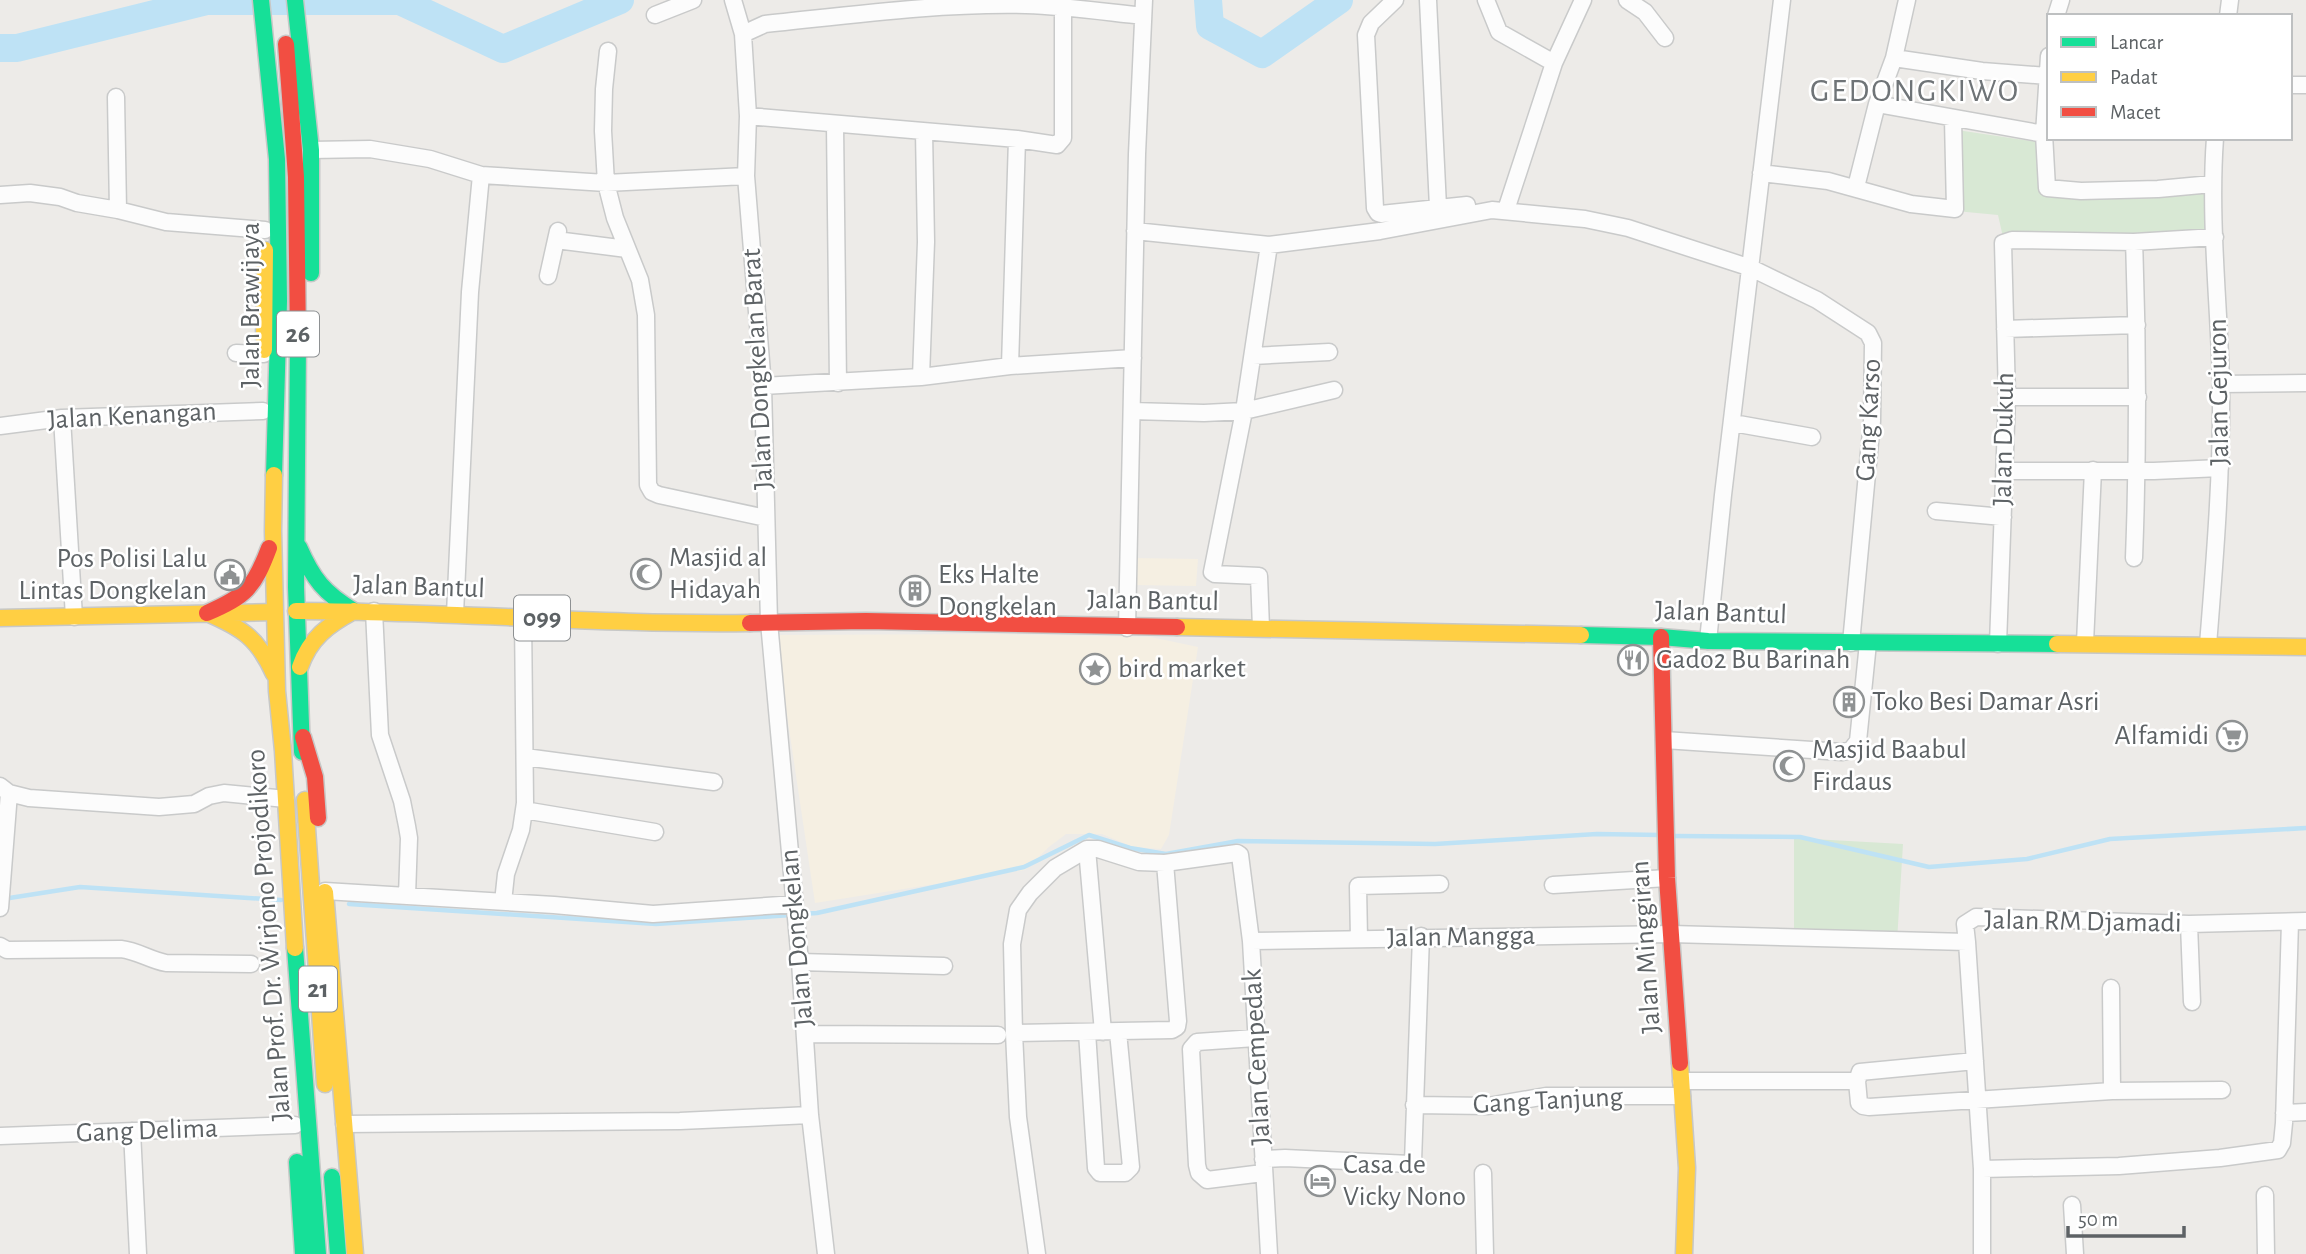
<svg xmlns="http://www.w3.org/2000/svg" width="2306" height="1254" font-family="'Alegreya Sans',sans-serif">
<style>
.commercial{fill:#f5efe2}
.green{fill:#d8e8d4}
.lines{fill:none;stroke-linecap:round;stroke-linejoin:round}
.stream{stroke:#bee2f5;stroke-width:4.5}
.river{stroke:#bee2f5;stroke-width:28}
.street-casing{stroke:#c9caca;stroke-width:19}
.fast-casing{stroke:#c7c8c7;stroke-width:19}
.slow-casing{stroke:#c7c8c7;stroke-width:19}
.jam-casing{stroke:#c7c8c7;stroke-width:19}
.street{stroke:#fcfcfc;stroke-width:16}
.fast{stroke:#16e098;stroke-width:16}
.slow{stroke:#ffcf43;stroke-width:16}
.jam{stroke:#f24e42;stroke-width:16}
.labels{text-anchor:middle;dominant-baseline:central;stroke-width:5;stroke-linejoin:round;paint-order:stroke}
.shield{fill:#fff;stroke:#8e9193;stroke-width:2}
.shield-label{font-size:26px;font-weight:bold;fill:#5d6265}
.street-label{font-size:28px;fill:#5d6265;stroke:#fff}
.poi-label{font-size:28px;fill:#5d6265;stroke:#fff;text-anchor:start}
.quarter-label{font-size:32px;letter-spacing:2px;fill:#6f7477;stroke:#fff}
</style>
<rect width="100%" height="100%" fill="#edebe8"/>
<path class="commercial" d="M1133 558 1198 559 1196 586 1133 585Z
M989 634 1151 637 1198 647 1169 835 1161 849 1133 847 1102 834H1066L1049 847 1025 870 815 903 775 635Z"/>
<path class="green" d="M1957 130 2045 143 2046 187 2204 192 2208 236 2003 237 1998 215 1956 211Z
M1794 838 1903 844 1897 941 1794 939Z"/>
<g class="lines">
<path class="stream" d="M1673 836 1800 837 1929 867 2027 859 2110 839 2306 828
M3 899 80 887 281 900
M349 904 656 924 791 915
M800 914 817 913 1024 867 1089 835 1130 848 1166 854 1238 841 1435 844 1597 834 1661 835"/>
<path class="river" d="M1208 0 1210 26 1262 54 1339 0
M0 48H17L207 1H400L503 49 620 0"/>
<g class="street-casing">
<path id="street" d="M733 0 743 34
M1395 0 1371 23 1366 35 1375 208 1378 213 1381 214 1467 205
M1428 0 1438 207
M1486 0 1499 32 1554 63
M1627 0 1645 12 1665 38
M1907 0 1894 58 1877 104 2044 134
M655 15 693 0
M2056 16 2061 0
M2228 16 2230 0
M608 51 604 89 603 131 606 183 615 218 640 280 646 315 648 485 652 492 659 495 766 518
M2049 56 2044 134 2047 188 2081 191 2158 189 2212 184
M1894 58 1982 71 2047 76
M2290 85H2306
M116 97 118 210
M748 116 1017 139 1057 145 1063 138V9
M835 125 838 383
M311 150 370 149 430 159 481 175 606 183 746 176
M1761 173 1828 181 1911 204 1955 209 1953 119
M1856 187 1877 104
M0 195 30 193 60 197 77 203 118 210 166 222 265 230
M1506 210 1554 63 1583 0
M1135 231 1269 245 1380 231 1492 210 1585 219 1628 228 1751 268 1817 300 1868 333 1873 343 1872 421 1851 643
M556 240 627 249
M2134 242C2138 347 2138 452 2134 558
M548 276 558 231
M2005 329 2137 325
M236 353 264 354
M1253 356 1329 352
M1010 366 1017 139
M921 377 926 242 924 132
M2221 384 2306 383
M763 386 921 377 1010 366 1133 358
M2007 397H2138
M1132 411 1204 413 1244 411 1334 390
M62 418 74 617
M1733 423 1812 437
M0 426 62 418 263 411
M2004 471H2154L2220 468
M1936 511 2003 517
M374 611 380 735 402 801 407 826 409 838 407 896
M455 614 470 292 481 175
M1127 628 1137 154 1144 0
M1261 628 1259 576 1215 574 1212 572 1244 411 1269 245
M1708 641 1723 495 1782 0
M2085 643 2093 470
M1998 644 2007 397 2003 243 2012 240 2134 242 2215 237
M2208 645C2215 558 2222 471 2221 384 2219 302 2209 220 2215 138
M1664 740 1842 752 1851 750 1858 741 1868 643
M525 757 714 782
M0 786 9 793 29 798 159 807 194 804 209 796 224 793 286 799
M524 810 655 832
M1087 849 1103 1032
M1553 885 1667 878
M325 891 554 905 653 914 795 904
M503 902 506 874 521 830 525 803 523 617
M0 908 9 793
M2189 924 2192 1002
M1359 939 1358 886 1440 884
M1251 941 1671 934 1967 942 1965 924 1976 917 2189 924 2306 921
M1967 942 1982 1169V1254
M0 946 7 950 121 949C138 951 150 960 166 963L251 964
M800 962 944 966
M1087 1032 1096 1168 1100 1173H1125L1131 1167 1118 1032
M1014 1033 1172 1030 1177 1027 1178 1021 1165 863
M806 1034 998 1035
M1255 1038 1197 1042 1191 1049 1197 1165 1199 1173 1207 1180 1263 1173
M1975 1061 1860 1072 1857 1081 1859 1103 1863 1106 1869 1107 2112 1091 2111 988
M1681 1081H1857
M2112 1091 2222 1090
M1414 1105 1488 1106 1546 1096H1682
M2284 1113 2306 1112
M344 1124 680 1121 810 1115
M132 1131 138 1254
M0 1136 295 1125
M1263 1159 1285 1158 1410 1164 1413 1162 1421 936
M1982 1169 2119 1166 2220 1158 2278 1150 2282 1143 2284 1123 2290 922
M1483 1173 1485 1254
M2265 1195 2266 1254
M2072 1205 2075 1254
M826 1254 810 1115 800 962 769 622 763 386 746 176 748 116 743 34 765 24C852 15 939 3 1026 5 1065 6 1105 12 1143 16
M1037 1254 1018 1117 1014 1033 1012 944 1018 910 1030 893 1055 868 1087 849H1098L1139 862 1165 863 1237 853 1240 855 1251 941 1269 1254"/>
</g>
<g class="fast-casing">
<path id="fast" d="M261 0 277 159 279 301 274 475
M295 0 311 150V273
M298 340 296 587 302 752
M299 547C313 579 324 593 354 611
M1581 635 1661 637 1708 641 2057 644
M295 948 318 1254
M297 1162 303 1254
M332 1177 338 1254"/>
</g>
<g class="slow-casing">
<path id="slow" d="M264 350 265 250
M274 475 273 531 277 691 283 751 295 948
M296 611C447 611 598 625 750 623
M207 613C242 628 258 638 274 674
M0 618 275 612
M1177 627 1581 635
M2057 644 2306 647
M300 667C310 638 328 625 354 611
M305 800 325 1084
M325 892 355 1254
M1680 1063 1687 1168 1684 1254"/>
</g>
<g class="jam-casing">
<path id="jam" d="M286 44 296 177 298 340
M207 613C246 596 254 588 269 548
M750 623 866 621 1177 627
M1661 637 1667 878 1680 1063
M303 737 315 777 318 818"/>
</g>
<use href="#street" class="street"/>
<use href="#fast" class="fast"/>
<use href="#slow" class="slow"/>
<use href="#jam" class="jam"/>
</g>
<defs>
<g id="mosque-ring" transform="scale(1.575)"><circle r="9.5" fill="#fff" stroke="#8f9293" stroke-width="1.5"/><path d="M3.5-4.9A6 6 0 1 0 3.5 4.9A5 5 0 1 1 3.5-4.9Z" fill="#8f9293"/></g>
<g id="civic-ring" transform="scale(1.575)"><circle r="9.5" fill="#fff" stroke="#8f9293" stroke-width="1.5"/><path d="M-.6-6.5H3V-4.5H.6V-3L4-1V1h2V6H-6V1h2V-1L-.6-3ZM-1.2 2.5V6h2.4V2.5Z" fill="#8f9293"/></g>
<g id="building-ring" transform="scale(1.575)"><circle r="9.5" fill="#fff" stroke="#8f9293" stroke-width="1.5"/><path d="M-4-6H4V6H1V3H-1V6H-4ZM-2.5-4.3h1.7v1.8h-1.7ZM.8-4.3h1.7v1.8H.8ZM-2.5-1h1.7V.8h-1.7ZM.8-1h1.7V.8H.8Z" fill="#8f9293"/></g>
<g id="restaurant-ring" transform="scale(1.575)"><circle r="9.5" fill="#fff" stroke="#8f9293" stroke-width="1.5"/><path d="M-5-6h1v4h1v-4h1v4h1v-4h1v5L-1.5 .5V6h-2V.5L-5-1ZM5-6V6H3V1.5H1.5Q1.5-4 5-6Z" fill="#8f9293"/></g>
<g id="sight-ring" transform="scale(1.575)"><circle r="9.5" fill="#fff" stroke="#8f9293" stroke-width="1.5"/><path d="M0-6L1.8-2.2L6-1.7L2.9 1.2L3.7 5.4L0 3.3L-3.7 5.4L-2.9 1.2L-6-1.7L-1.8-2.2Z" fill="#8f9293"/></g>
<g id="supermarket-ring" transform="scale(1.575)"><circle r="9.5" fill="#fff" stroke="#8f9293" stroke-width="1.5"/><path d="M-6-5.5h2.5l.6 2H6L4.5 2H-2.5L-4.4-4H-6ZM-1.5 3.2a1.3 1.3 0 1 0 .1 0ZM3 3.2a1.3 1.3 0 1 0 .1 0Z" fill="#8f9293"/></g>
<g id="hotel-ring" transform="scale(1.575)"><circle r="9.5" fill="#fff" stroke="#8f9293" stroke-width="1.5"/><path d="M-6-4.5h1.5V1H6V5H4.5V3h-9V5H-6ZM-4 0a1.8 1.8 0 1 1 3.6 0ZM.5 0V-2.5h3Q6-2.5 6 0Z" fill="#8f9293"/></g>
</defs>
<g fill-rule="evenodd">
<use href="#mosque-ring" x="646" y="574"/>
<use href="#civic-ring" x="230" y="575"/>
<use href="#building-ring" x="915" y="591"/>
<use href="#restaurant-ring" x="1633" y="660"/>
<use href="#sight-ring" x="1095" y="669"/>
<use href="#building-ring" x="1849" y="702"/>
<use href="#supermarket-ring" x="2232" y="736"/>
<use href="#mosque-ring" x="1789" y="766"/>
<use href="#hotel-ring" x="1320" y="1181"/>
</g>
<g class="labels">
<g class="shield">
<rect x="277" y="311.5" width="42" height="45" rx="5"/>
<rect x="514" y="595.5" width="56" height="45" rx="5"/>
<rect x="299" y="966.5" width="38" height="45" rx="5"/>
</g>
<g class="shield-label">
<text x="298" y="334">26</text>
<text x="542" y="618">099</text>
<text x="318" y="989">21</text>
</g>
<g class="street-label">
<text transform="translate(251 305) rotate(-90)">Jalan Brawijaya</text>
<text transform="translate(758 369) rotate(-93)">Jalan Dongkelan Barat</text>
<text transform="translate(2219 392) rotate(-91)">Jalan Gejuron</text>
<text transform="translate(132 416) rotate(-3)">Jalan Kenangan</text>
<text transform="translate(1869 420) rotate(-87)">Gang Karso</text>
<text transform="translate(2004 439) rotate(-89)">Jalan Dukuh</text>
<text transform="translate(419 587) rotate(2)">Jalan Bantul</text>
<text transform="translate(1153 601) rotate(1)">Jalan Bantul</text>
<text transform="translate(1721 613) rotate(2)">Jalan Bantul</text>
<text transform="translate(2083 922) rotate(1)">Jalan RM Djamadi</text>
<text transform="translate(269 935) rotate(-94)">Jalan Prof. Dr. Wirjono Projodikoro</text>
<text transform="translate(1461 937) rotate(-1)">Jalan Mangga</text>
<text transform="translate(797 938) rotate(-95)">Jalan Dongkelan</text>
<text transform="translate(1646 947) rotate(-94)">Jalan Minggiran</text>
<text transform="translate(1257 1057) rotate(-93)">Jalan Cempedak</text>
<text transform="translate(1548 1101) rotate(-3)">Gang Tanjung</text>
<text transform="translate(147 1131) rotate(-2)">Gang Delima</text>
</g>
<g class="poi-label">
<text x="669" y="558">Masjid al<tspan x="669" dy="32">Hidayah</tspan></text>
<text x="207" y="559" text-anchor="end">Pos Polisi Lalu<tspan x="207" dy="32">Lintas Dongkelan</tspan></text>
<text x="938" y="575">Eks Halte<tspan x="938" dy="32">Dongkelan</tspan></text>
<text x="1656" y="660">Gado2 Bu Barinah</text>
<text x="1118" y="669">bird market</text>
<text x="1872" y="702">Toko Besi Damar Asri</text>
<text x="2209" y="736" text-anchor="end">Alfamidi</text>
<text x="1812" y="750">Masjid Baabul<tspan x="1812" dy="32">Firdaus</tspan></text>
<text x="1343" y="1165">Casa de<tspan x="1343" dy="32">Vicky Nono</tspan></text>
</g>
<g class="quarter-label">
<text x="1915" y="91">GEDONGKIWO</text>
</g>
</g>
<rect x="2047" y="14" width="245" height="126" fill="#ffffff" stroke="#bec0c1" stroke-width="2"/>
<rect x="2061" y="37" width="35" height="10" fill="#16e098" stroke="#bec0c1" stroke-width="2"/>
<text x="2110" y="49" font-size="21" fill="#5d6265">Lancar</text>
<rect x="2061" y="72" width="35" height="10" fill="#ffcf43" stroke="#bec0c1" stroke-width="2"/>
<text x="2110" y="84" font-size="21" fill="#5d6265">Padat</text>
<rect x="2061" y="107" width="35" height="10" fill="#f24e42" stroke="#bec0c1" stroke-width="2"/>
<text x="2110" y="119" font-size="21" fill="#5d6265">Macet</text>
<path d="M2068 1226v10h116v-10" fill="none" stroke="#5d6265" stroke-width="3.5"/>
<text x="2078" y="1226" font-size="21" fill="#5d6265" stroke="#ffffff" stroke-width="5" paint-order="stroke">50 m</text>
</svg>
